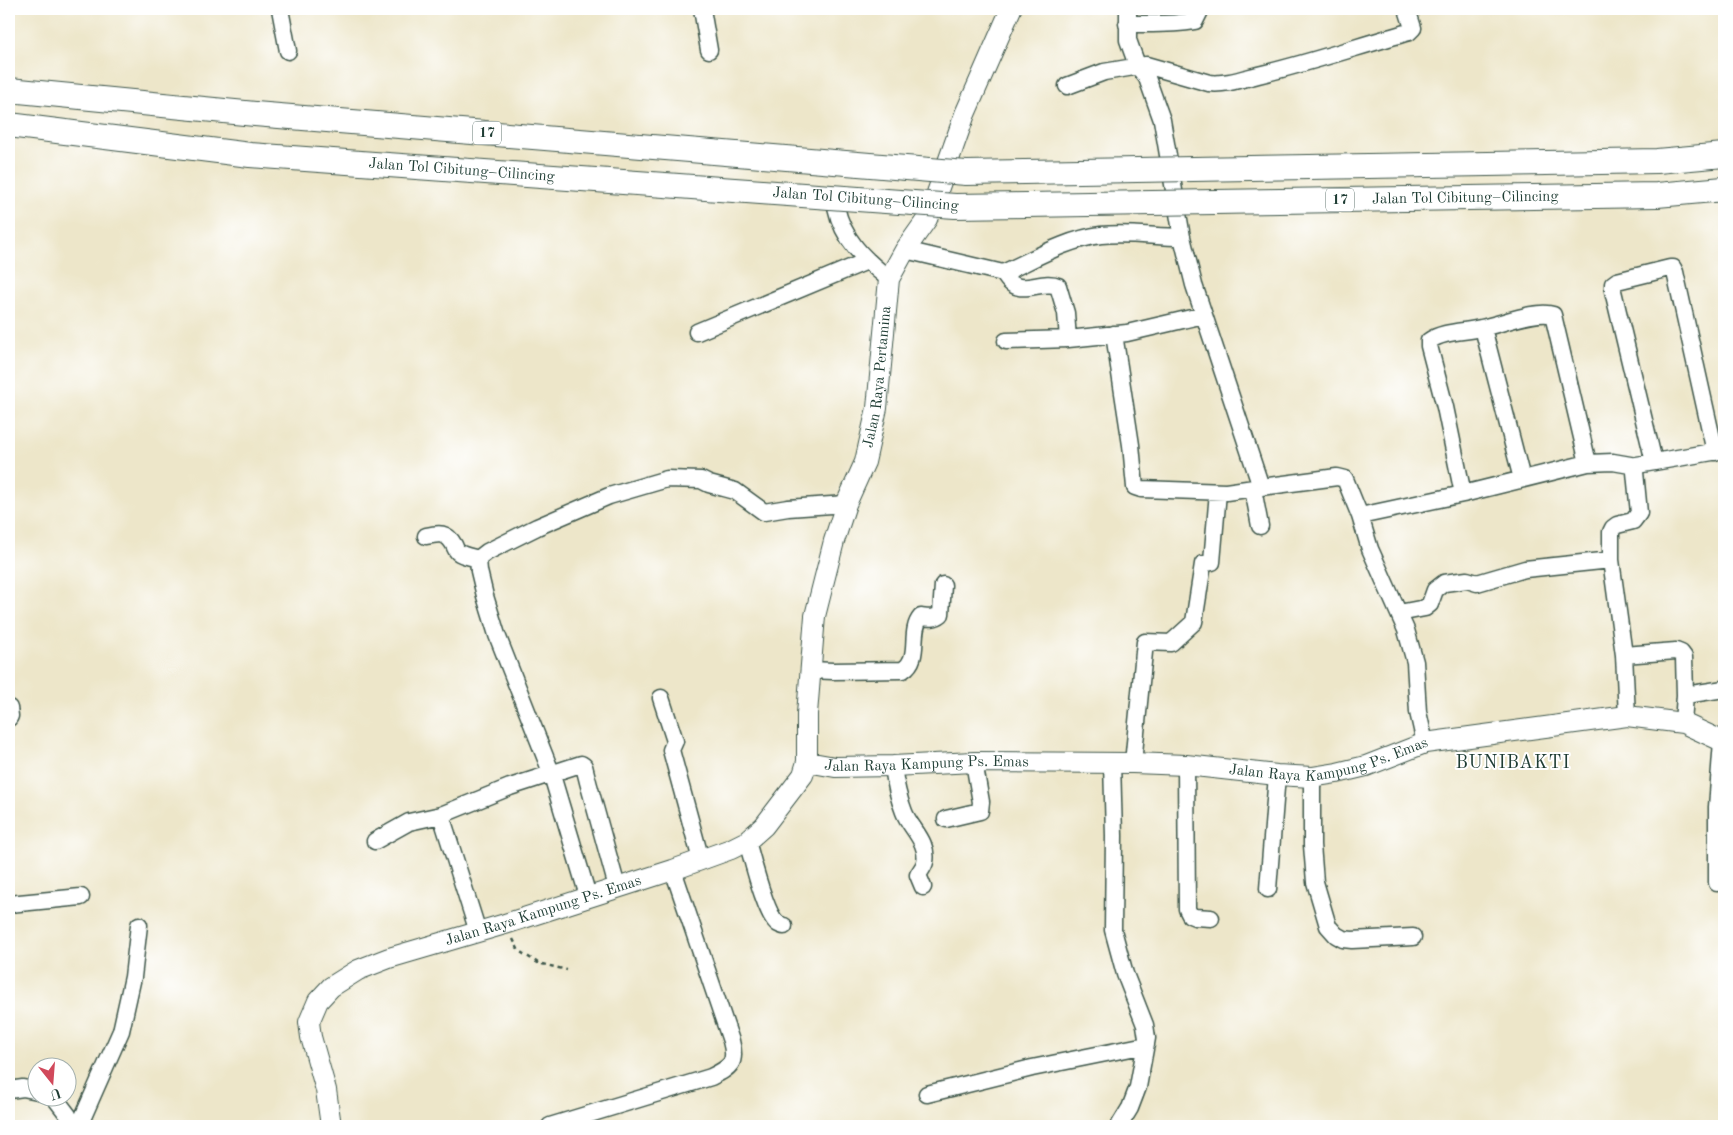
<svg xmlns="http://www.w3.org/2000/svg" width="1733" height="1135" font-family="'Old Standard TT',serif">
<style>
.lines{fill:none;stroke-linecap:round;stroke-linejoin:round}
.minor-casing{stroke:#3e564a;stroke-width:19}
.major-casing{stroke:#3e564a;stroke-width:22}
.path{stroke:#3e564a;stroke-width:2.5;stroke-dasharray:4 4;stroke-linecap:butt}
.minor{stroke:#fff;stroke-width:16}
.major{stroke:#fff;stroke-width:20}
.highway-bridge-casing{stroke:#3e564a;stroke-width:26;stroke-linecap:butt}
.highway-bridge{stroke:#fff;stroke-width:24}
.labels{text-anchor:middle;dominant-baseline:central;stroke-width:4;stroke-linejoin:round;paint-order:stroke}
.shield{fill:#fff;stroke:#627771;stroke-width:1}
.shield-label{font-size:14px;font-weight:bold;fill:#1f3d34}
.street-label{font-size:15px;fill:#1f3d34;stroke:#fff}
.quarter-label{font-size:18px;letter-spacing:1px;fill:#1f3d34;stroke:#fff}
</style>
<rect width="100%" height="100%" fill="#fff"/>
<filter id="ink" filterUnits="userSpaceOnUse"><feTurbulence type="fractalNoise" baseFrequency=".02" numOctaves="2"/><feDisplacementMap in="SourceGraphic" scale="10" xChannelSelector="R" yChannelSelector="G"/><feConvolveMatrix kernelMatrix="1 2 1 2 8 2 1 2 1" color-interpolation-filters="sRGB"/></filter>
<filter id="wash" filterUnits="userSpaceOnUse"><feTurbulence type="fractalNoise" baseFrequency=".0096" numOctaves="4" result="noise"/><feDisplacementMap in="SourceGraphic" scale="20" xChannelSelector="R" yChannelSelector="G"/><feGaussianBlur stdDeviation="1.12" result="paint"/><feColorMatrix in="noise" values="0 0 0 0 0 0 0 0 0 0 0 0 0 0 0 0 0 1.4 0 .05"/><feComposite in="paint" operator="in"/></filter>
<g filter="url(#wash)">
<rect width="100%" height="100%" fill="#ede6c9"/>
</g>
<g filter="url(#ink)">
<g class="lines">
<g class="minor-casing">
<path id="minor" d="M280 9 288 51
M702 9 709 50
M1128 9V40L1137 65 1147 78 1162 120 1182 237 1194 285 1261 487 1337 477 1345 479 1360 516 1370 549 1406 630 1415 662 1418 712 1425 743
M1127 24C1150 24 1173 25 1195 21L1201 9
M1067 86 1104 72 1146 65 1209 83C1225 85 1242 79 1258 75 1309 63 1359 46 1409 32L1413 28 1407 9
M836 207C843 240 864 259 889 279
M905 250 1003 273C1006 277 1009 283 1014 285 1025 292 1045 280 1058 286L1066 313 1068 339
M1003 273C1034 259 1067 239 1101 235 1128 232 1155 237 1182 237
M1483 328 1522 479
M697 332 867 261
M1114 334 1131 445 1135 487 1141 489 1226 492 1261 487
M1006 341 1068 339 1127 333 1204 315
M1654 462 1613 291V284L1617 281 1670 268H1673L1675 272 1715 452
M1253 489 1260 526
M1463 494 1445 407 1429 346V341C1443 331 1465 332 1481 328 1499 325 1537 309 1553 315L1588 463
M1360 516 1463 494 1588 463 1613 462 1636 466
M426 536C439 533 447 532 454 545 456 549 455 549 458 552 463 556 472 557 478 559
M1399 613 1425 608 1430 604 1435 590 1444 583 1467 580 1477 583 1525 569 1611 560
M1624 655 1676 651 1681 653 1684 657 1685 695 1683 723
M810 670 833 671 903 670C922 658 908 632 921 617 929 618 935 619 941 614L943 585
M1685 695 1724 689
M661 698 675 741 671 750 701 860
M9 708 10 716 9 718
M1627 716 1624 655 1611 560V532L1613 528 1617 525 1633 521 1639 513 1635 472 1637 465 1724 450
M1112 762 1114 836 1113 930 1125 974 1145 1025 1147 1038 1138 1087 1130 1108 1119 1126
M1133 763 1145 642 1171 643 1194 622 1203 564 1212 562 1218 492
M1186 765 1187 909 1190 915 1195 917 1211 918
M893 766C895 782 898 797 904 812 910 828 929 842 925 862 924 867 920 871 918 875L923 887
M1312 777V845L1315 882 1328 926 1336 935 1343 939 1352 940 1413 937
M441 815 478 932
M946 819 980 811 981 802 974 762
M375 841 409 822 441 815 510 787 581 764 584 766 588 782 617 887
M747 841C752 858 765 913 777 923 778 924 783 926 784 926
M1717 883V807L1722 741
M1268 889 1277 775
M588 896 551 772 497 635 485 596 479 571 478 559 487 552 537 527 609 496 667 479 701 480 709 484 735 491 764 512 788 508 846 504
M9 904 81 897
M9 1090 23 1088 38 1091
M927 1094 1032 1068 1146 1045
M55 1098 68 1115 72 1126
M79 1126 121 1031 133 977 139 925
M550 1126 711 1077C731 1067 737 1063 731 1041L673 870"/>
</g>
<g class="major-casing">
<g id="major">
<path id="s1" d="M807 762 835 767 893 766 974 762 1133 763 1186 765 1277 775 1312 777 1337 773 1366 766 1425 743 1627 716 1683 723 1724 742"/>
<path id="s2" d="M331 1126 326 1090 311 1037 309 1022 318 1001 331 987 358 970 389 958 505 924 673 870 731 849 747 841 764 826 803 775 807 762V714L815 616 834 541 846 504 865 462 877 408 889 279 905 250 927 219 937 193 965 114 1011 9"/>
</g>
</g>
<path class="path" d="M513 939 519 951 538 963 567 970"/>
<use href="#minor" class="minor"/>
<use href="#major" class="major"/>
<g class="highway-bridge-casing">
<g id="highway-bridge">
<path d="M9 90 255 114 966 173 1657 161 1724 155"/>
<path id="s3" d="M9 125 250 155 955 206 1657 195 1724 189"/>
</g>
</g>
<use href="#highway-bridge" class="highway-bridge"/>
</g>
</g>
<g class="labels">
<g class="shield">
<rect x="473" y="121.5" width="28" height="23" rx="4"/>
<rect x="1326" y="188.5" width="28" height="23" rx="4"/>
</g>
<g class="shield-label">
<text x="487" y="133">17</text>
<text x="1340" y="200">17</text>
</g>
<g class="street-label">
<text stroke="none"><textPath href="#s3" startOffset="455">Jalan Tol Cibitung–Cilincing</textPath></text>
<text stroke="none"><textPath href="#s3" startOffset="1460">Jalan Tol Cibitung–Cilincing</textPath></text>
<text stroke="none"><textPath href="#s3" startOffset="860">Jalan Tol Cibitung–Cilincing</textPath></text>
<text stroke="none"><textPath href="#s2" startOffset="1086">Jalan Raya Pertamina</textPath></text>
<text stroke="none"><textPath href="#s1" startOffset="525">Jalan Raya Kampung Ps. Emas</textPath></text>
<text stroke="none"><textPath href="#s1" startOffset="120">Jalan Raya Kampung Ps. Emas</textPath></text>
<text stroke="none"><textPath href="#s2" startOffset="375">Jalan Raya Kampung Ps. Emas</textPath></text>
</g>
<g class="quarter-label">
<text x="1513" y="763">BUNIBAKTI</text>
</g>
</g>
<rect width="1733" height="1135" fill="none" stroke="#fff" stroke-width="30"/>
<g transform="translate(52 1082) rotate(163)"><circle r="24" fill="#ffffff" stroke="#a5b1ae"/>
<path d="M0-4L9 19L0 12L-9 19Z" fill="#d1495b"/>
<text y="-8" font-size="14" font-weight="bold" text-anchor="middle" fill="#1f3d34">U</text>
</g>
</svg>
